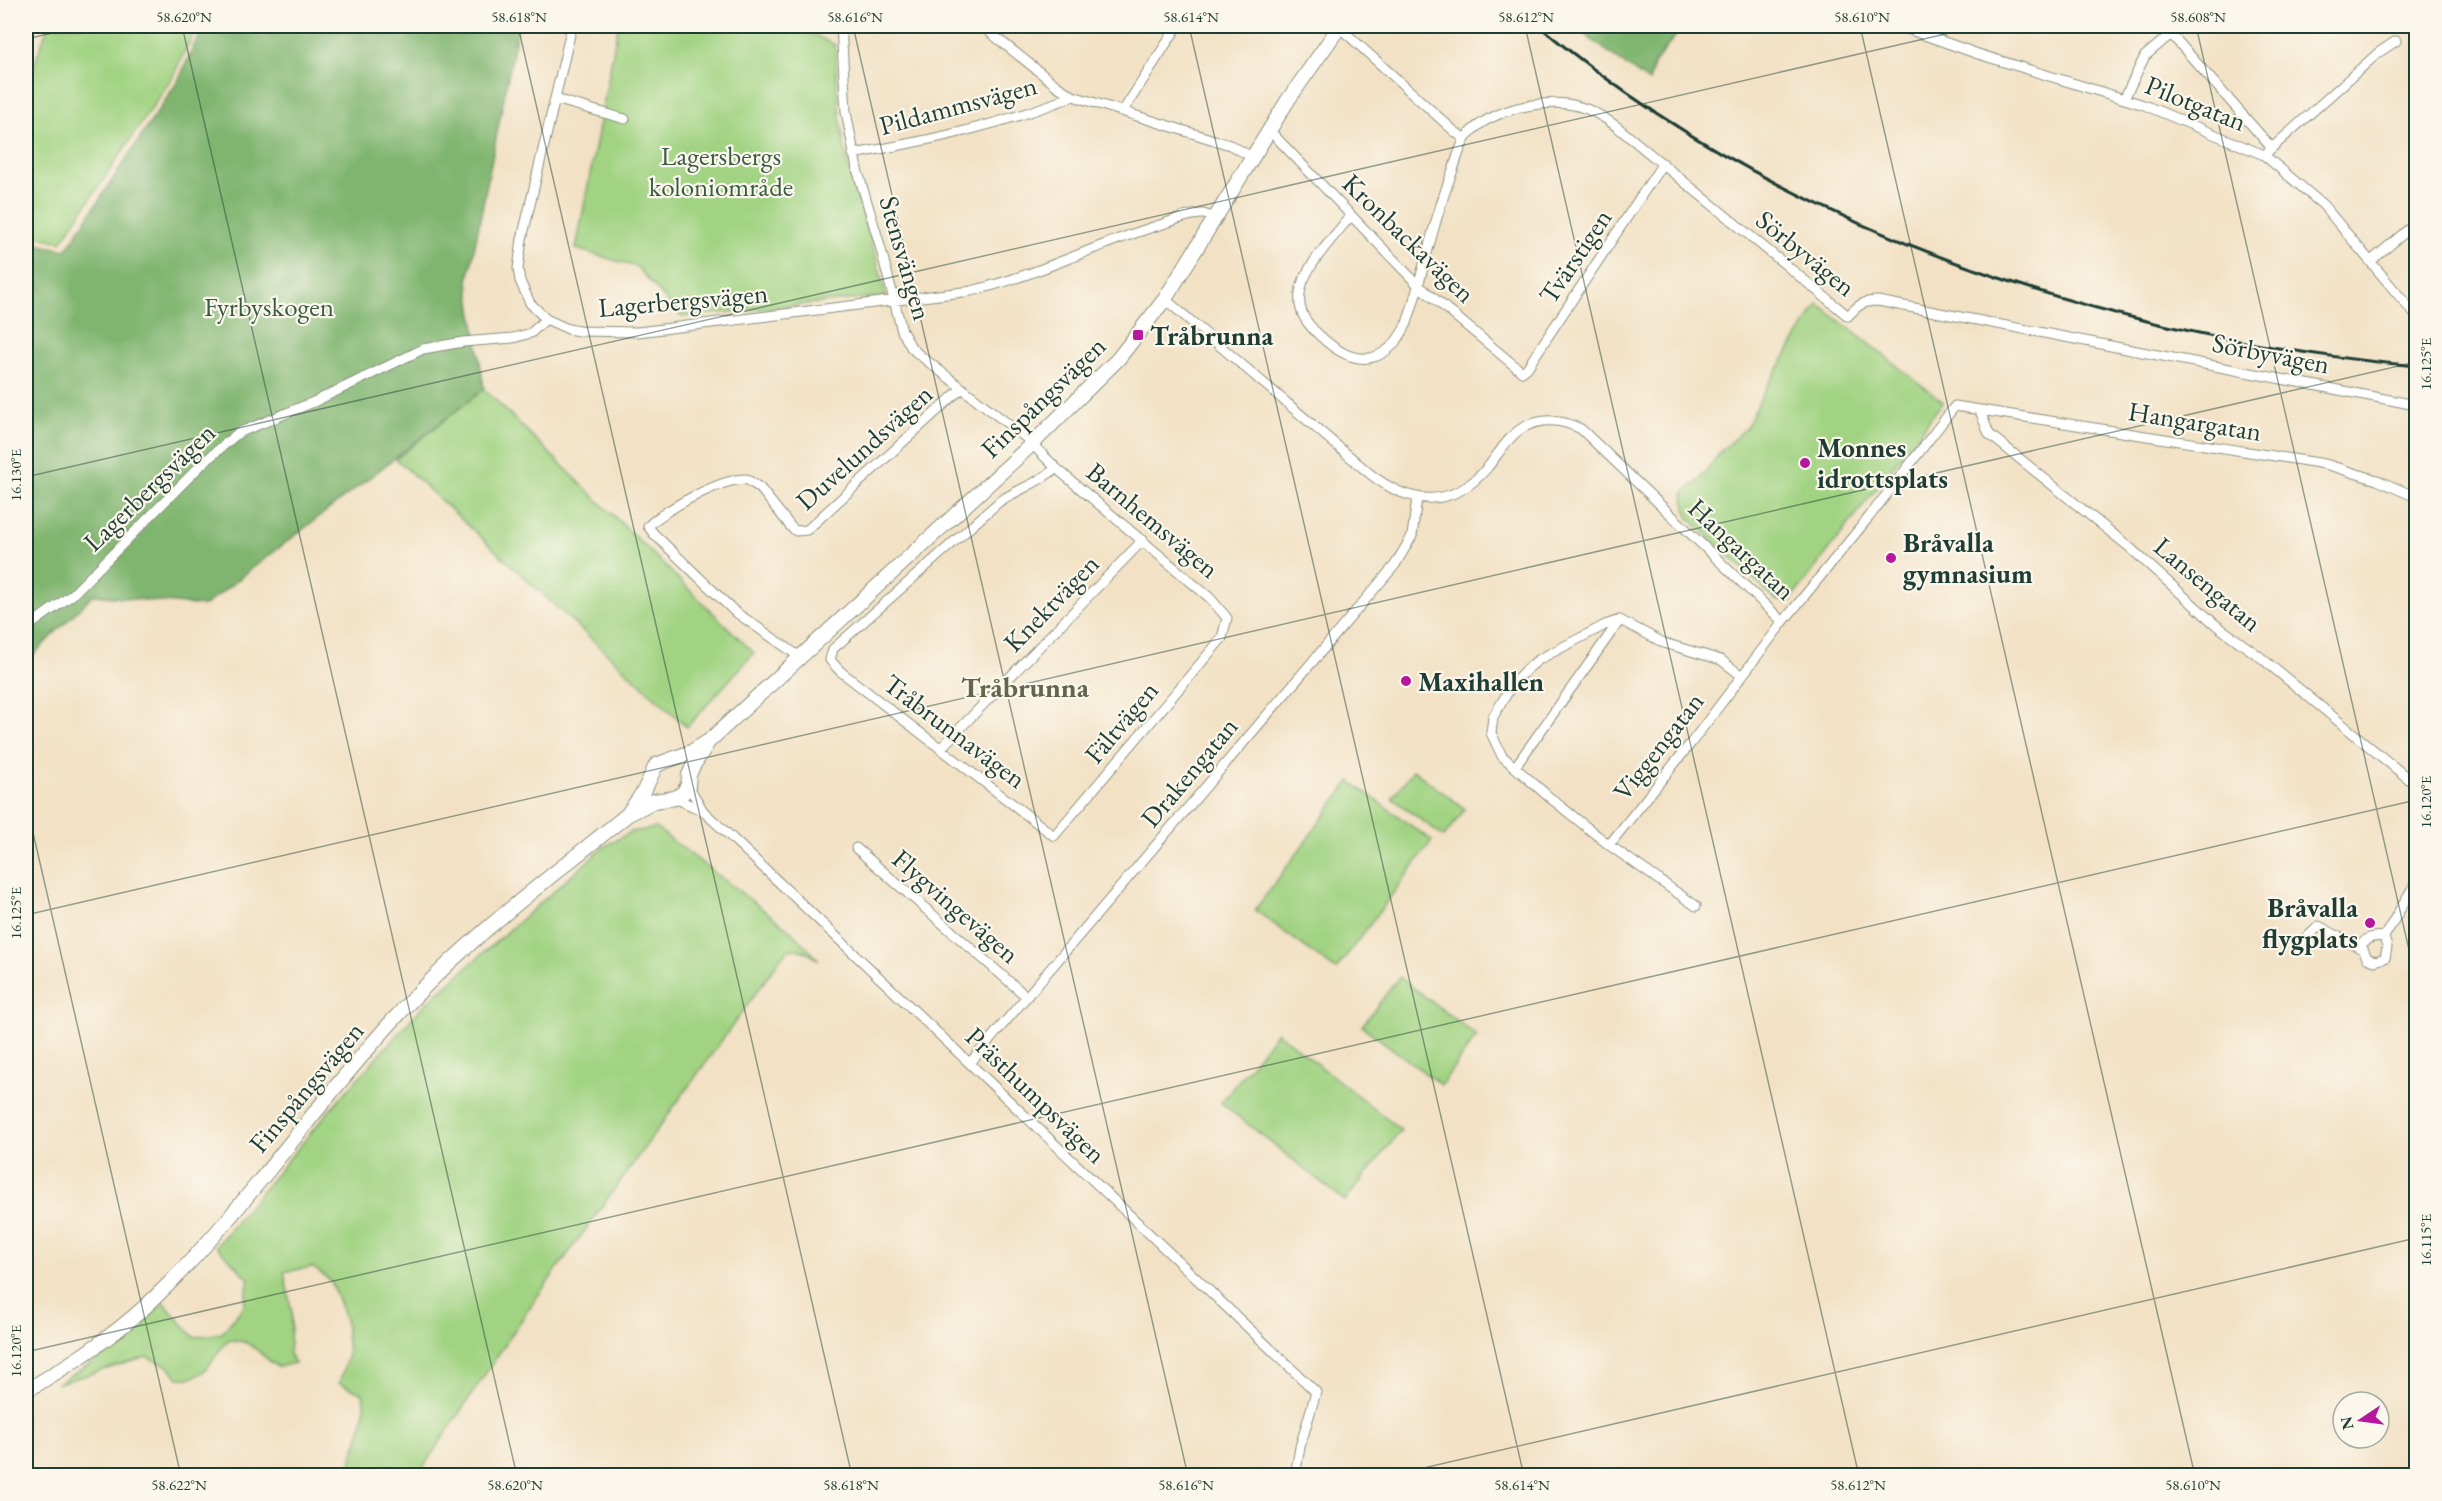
<svg xmlns="http://www.w3.org/2000/svg" width="2442" height="1501" font-family="'EB Garamond',serif">
<style>
.green{fill:#a1d382;stroke:#60885b;stroke-width:1.5}
.forest{fill:#80b570;stroke:#507952;stroke-width:1.5}
.lines{fill:none;stroke-linecap:round;stroke-linejoin:round}
.street-casing{stroke:#888f7c;stroke-width:11}
.secondary-casing{stroke:#888f7c;stroke-width:16}
.street{stroke:#fff;stroke-width:9}
.secondary{stroke:#fff;stroke-width:14}
.rail{stroke:#1f3d34;stroke-width:3}
.ticks{fill:none;stroke:#1f3d34;stroke-width:1.5;stroke-opacity:0.45}
.poi-dot{fill:#b5179e;stroke:#fbf7ec;stroke-width:2}
.labels{text-anchor:middle;dominant-baseline:central;stroke-width:4.5;stroke-linejoin:round;paint-order:stroke}
.street-label{font-size:27px;fill:#1f3d34;stroke:#fbf7ec}
.park-label{font-size:27px;fill:#395b44;stroke:#fbf7ec}
.poi-label{font-size:27px;font-weight:bold;fill:#1f3d34;stroke:#fbf7ec;text-anchor:start}
.neighbourhood-label{font-size:28px;font-weight:bold;fill:#63664b;stroke:#fbf7ec}
.neatline{fill:none;stroke:#1f3d34;stroke-width:2}
.ticks-label{font-size:15px;text-anchor:middle;fill:#1f3d34}
</style>
<rect width="100%" height="100%" fill="#fbf7ec"/>
<filter id="ink" filterUnits="userSpaceOnUse"><feTurbulence type="fractalNoise" baseFrequency=".0167" numOctaves="2"/><feDisplacementMap in="SourceGraphic" scale="12" xChannelSelector="R" yChannelSelector="G"/><feConvolveMatrix kernelMatrix="1 2 1 2 8 2 1 2 1" color-interpolation-filters="sRGB"/></filter>
<filter id="wash" filterUnits="userSpaceOnUse"><feTurbulence type="fractalNoise" baseFrequency=".008" numOctaves="4" result="noise"/><feDisplacementMap in="SourceGraphic" scale="24" xChannelSelector="R" yChannelSelector="G"/><feGaussianBlur stdDeviation="1.35" result="paint"/><feColorMatrix in="noise" values="0 0 0 0 0 0 0 0 0 0 0 0 0 0 0 0 0 1.4 0 .05"/><feComposite in="paint" operator="in"/></filter>
<g filter="url(#wash)">
<rect width="100%" height="100%" fill="#f2e1c4"/>
<path class="green" d="M48 26H197L172 78 61 242 26 234V88Z
M618 26H797L835 45C837 88 839 130 850 172 861 214 877 254 886 296L681 317 637 267 576 249Z
M1818 304 1943 402 1789 602 1776 600 1688 517 1683 494 1702 476 1722 450 1746 428 1766 388Z
M484 389 754 653 687 727 396 459Z
M1413 770 1465 809 1444 837 1392 798Z
M1350 781 1432 841 1336 970 1255 910Z
M656 828 789 929 819 960C808 953 799 946 786 951L534 1301 418 1475H349C352 1447 369 1423 363 1394L339 1383 348 1355 345 1319 331 1281 312 1267 284 1272 292 1313 289 1354 295 1363 278 1367C258 1355 254 1339 228 1340 211 1358 207 1382 178 1378L168 1366 147 1357 56 1384 104 1356 164 1303 194 1337 222 1333 244 1306 249 1279 216 1246 334 1105 424 1005 605 846 631 832Z
M1399 977 1477 1036 1441 1085 1362 1026Z
M1277 1032 1401 1130 1345 1201 1221 1103Z"/>
<path class="forest" d="M203 26H518L468 281 484 389 204 606 93 595 26 662V242L66 250 178 81Z
M1573 26H1683L1654 64 1649 82Z"/>
</g>
<g filter="url(#ink)">
<g class="lines">
<g class="street-casing">
<path id="street" d="M572 26 522 239 518 269 520 281 530 303 546 319 568 329 579 331 638 332 971 291C1037 276 1098 243 1163 224 1175 220 1191 213 1204 214 1208 215 1212 217 1216 220
M841 26 846 112 857 169 879 242 902 331 911 347 917 353 1026 438 1056 468 1210 598 1227 618 1222 638 1054 836 840 671 830 660 833 649 1000 501C1019 489 1039 483 1056 468
M982 26 1057 86 1073 96
M1338 26 1454 131 1465 139
M1899 26 1978 54 2144 105 2264 155 2323 205 2416 316
M2164 26 2271 147
M555 99 625 119
M2124 99 2145 56 2171 34
M1123 111 1175 30
M1270 131 1418 285 1522 372 1527 368 1663 163
M853 154C928 141 1002 125 1073 96L1230 145 1254 158
M2264 155 2378 53 2396 41
M1351 215C1337 234 1306 265 1301 288 1295 313 1309 327 1327 342 1361 370 1389 361 1407 323 1424 272 1433 220 1453 170 1457 159 1460 145 1467 136 1480 119 1511 108 1532 105 1567 100 1588 105 1616 126L1848 316C1858 305 1863 301 1878 301L2416 405
M2371 261 2416 223
M1165 299 1369 473C1409 505 1451 510 1487 468 1498 455 1508 436 1524 427 1544 417 1562 420 1581 429L1783 622
M1980 411 1989 434 2128 546 2216 625 2259 656 2416 785
M1620 620 1605 625 1538 660 1526 670 1512 685 1493 717 1491 733 1502 756 1549 797 1609 845 1696 906
M26 628 72 595 203 463 238 433 316 401 423 349 463 342 513 338 531 333 546 319
M800 657 734 611 653 533 648 526C668 508 720 479 746 479L760 488 791 527 796 531 807 530 962 388
M941 748 1143 540
M1515 767 1620 620 1664 643 1721 660 1742 676
M688 785 703 811
M675 798 703 811 729 835 1316 1392 1300 1447 1295 1476
M1609 845 1691 743 1783 622 1869 517 1955 406 2325 464 2377 480 2416 497
M856 848 1027 997
M2301 943 2319 926 2360 948C2364 938 2373 935 2384 937L2416 882
M2361 945 2367 958 2375 961 2385 958 2387 947 2384 937
M970 1063 1395 565 1412 536 1417 498"/>
</g>
<g class="secondary-casing">
<path id="secondary" d="M627 815 644 791 656 765 691 752 709 741 1032 444 1118 359 1165 299 1288 100 1340 26
M26 1391C69 1365 110 1339 147 1305 240 1218 310 1110 396 1017 464 941 548 879 627 815L654 801 675 798 683 793 688 785 689 775 693 766 707 744"/>
</g>
<use href="#street" class="street"/>
<use href="#secondary" class="secondary"/>
<path class="rail" d="M1539 26C1781 229 2106 337 2416 366"/>
</g>
</g>
<path class="ticks" d="M182 26 517 1476M518 26 852 1476M853 26 1188 1476M1189 26 1524 1476M1525 26 1859 1476M1860 26 2195 1476M2196 26 2416 980M26 39 83 26M26 477 1980 26M26 802 181 1476M26 915 2416 362M26 1352 2416 800M1389 1476 2416 1238"/>
<g class="poi-dot">
<rect x="1132" y="329" width="12" height="12" rx="3"/>
<circle cx="1805" cy="463" r="6"/>
<circle cx="1891" cy="558" r="6"/>
<circle cx="1406" cy="681" r="6"/>
<circle cx="2370" cy="923" r="6"/>
</g>
<g class="labels">
<g class="street-label">
<text transform="translate(2196 103) rotate(22)">Pilotgatan</text>
<text transform="translate(958 105) rotate(-15)">Pildammsvägen</text>
<text transform="translate(1409 238) rotate(44)">Kronbackavägen</text>
<text transform="translate(1806 253) rotate(39)">Sörbyvägen</text>
<text transform="translate(1575 256) rotate(-56)">Tvärstigen</text>
<text transform="translate(906 258) rotate(74)">Stensvängen</text>
<text transform="translate(683 300) rotate(-5)">Lagerbergsvägen</text>
<text transform="translate(2271 353) rotate(11)">Sörbyvägen</text>
<text transform="translate(1043 397) rotate(-44)">Finspångsvägen</text>
<text transform="translate(2195 421) rotate(9)">Hangargatan</text>
<text transform="translate(864 447) rotate(-42)">Duvelundsvägen</text>
<text transform="translate(149 487) rotate(-44)">Lagerbergsvägen</text>
<text transform="translate(1153 520) rotate(40)">Barnhemsvägen</text>
<text transform="translate(1742 549) rotate(43)">Hangargatan</text>
<text transform="translate(2208 584) rotate(40)">Lansengatan</text>
<text transform="translate(1051 603) rotate(-46)">Knektvägen</text>
<text transform="translate(1121 722) rotate(-50)">Fältvägen</text>
<text transform="translate(955 731) rotate(37)">Tråbrunnavägen</text>
<text transform="translate(1658 746) rotate(-52)">Viggengatan</text>
<text transform="translate(1189 772) rotate(-50)">Drakengatan</text>
<text transform="translate(956 906) rotate(41)">Flygvingevägen</text>
<text transform="translate(306 1087) rotate(-50)">Finspångsvägen</text>
<text transform="translate(1036 1095) rotate(44)">Prästhumpsvägen</text>
</g>
<g class="park-label">
<text x="721" y="155">Lagersbergs<tspan x="721" dy="31">koloniområde</tspan></text>
<text x="269" y="306">Fyrbyskogen</text>
</g>
<g class="poi-label">
<text x="1150" y="335">Tråbrunna</text>
<text x="1817" y="447">Monnes<tspan x="1817" dy="31">idrottsplats</tspan></text>
<text x="1903" y="542">Bråvalla<tspan x="1903" dy="31">gymnasium</tspan></text>
<text x="1418" y="681">Maxihallen</text>
<text x="2358" y="907" text-anchor="end">Bråvalla<tspan x="2358" dy="31">flygplats</tspan></text>
</g>
<g class="neighbourhood-label">
<text x="1025" y="687">Tråbrunna</text>
</g>
</g>
<rect width="2442" height="1501" fill="none" stroke="#fbf7ec" stroke-width="66"/>
<g transform="translate(2361 1420) rotate(257)"><circle r="28" fill="#fbf7ec" stroke="#a3ada2" stroke-width="1.5"/>
<path d="M0-4.5L10 22L0 15L-10 22Z" fill="#b5179e"/>
<text y="-9" font-size="16" font-weight="bold" text-anchor="middle" fill="#1f3d34">N</text>
</g>
<rect x="33" y="33" width="2376" height="1435" class="neatline"/>
<g class="ticks-label">
<text x="184" y="22">58.620°N</text>
<text x="519" y="22">58.618°N</text>
<text x="855" y="22">58.616°N</text>
<text x="1191" y="22">58.614°N</text>
<text x="1526" y="22">58.612°N</text>
<text x="1862" y="22">58.610°N</text>
<text x="2198" y="22">58.608°N</text>
<text transform="translate(2426 364) rotate(-90)" y="5">16.125°E</text>
<text transform="translate(16 475) rotate(-90)" y="5">16.130°E</text>
<text transform="translate(2426 802) rotate(-90)" y="5">16.120°E</text>
<text transform="translate(16 913) rotate(-90)" y="5">16.125°E</text>
<text transform="translate(2426 1240) rotate(-90)" y="5">16.115°E</text>
<text transform="translate(16 1351) rotate(-90)" y="5">16.120°E</text>
<text x="179" y="1490">58.622°N</text>
<text x="515" y="1490">58.620°N</text>
<text x="851" y="1490">58.618°N</text>
<text x="1186" y="1490">58.616°N</text>
<text x="1522" y="1490">58.614°N</text>
<text x="1858" y="1490">58.612°N</text>
<text x="2193" y="1490">58.610°N</text>
</g>
</svg>
